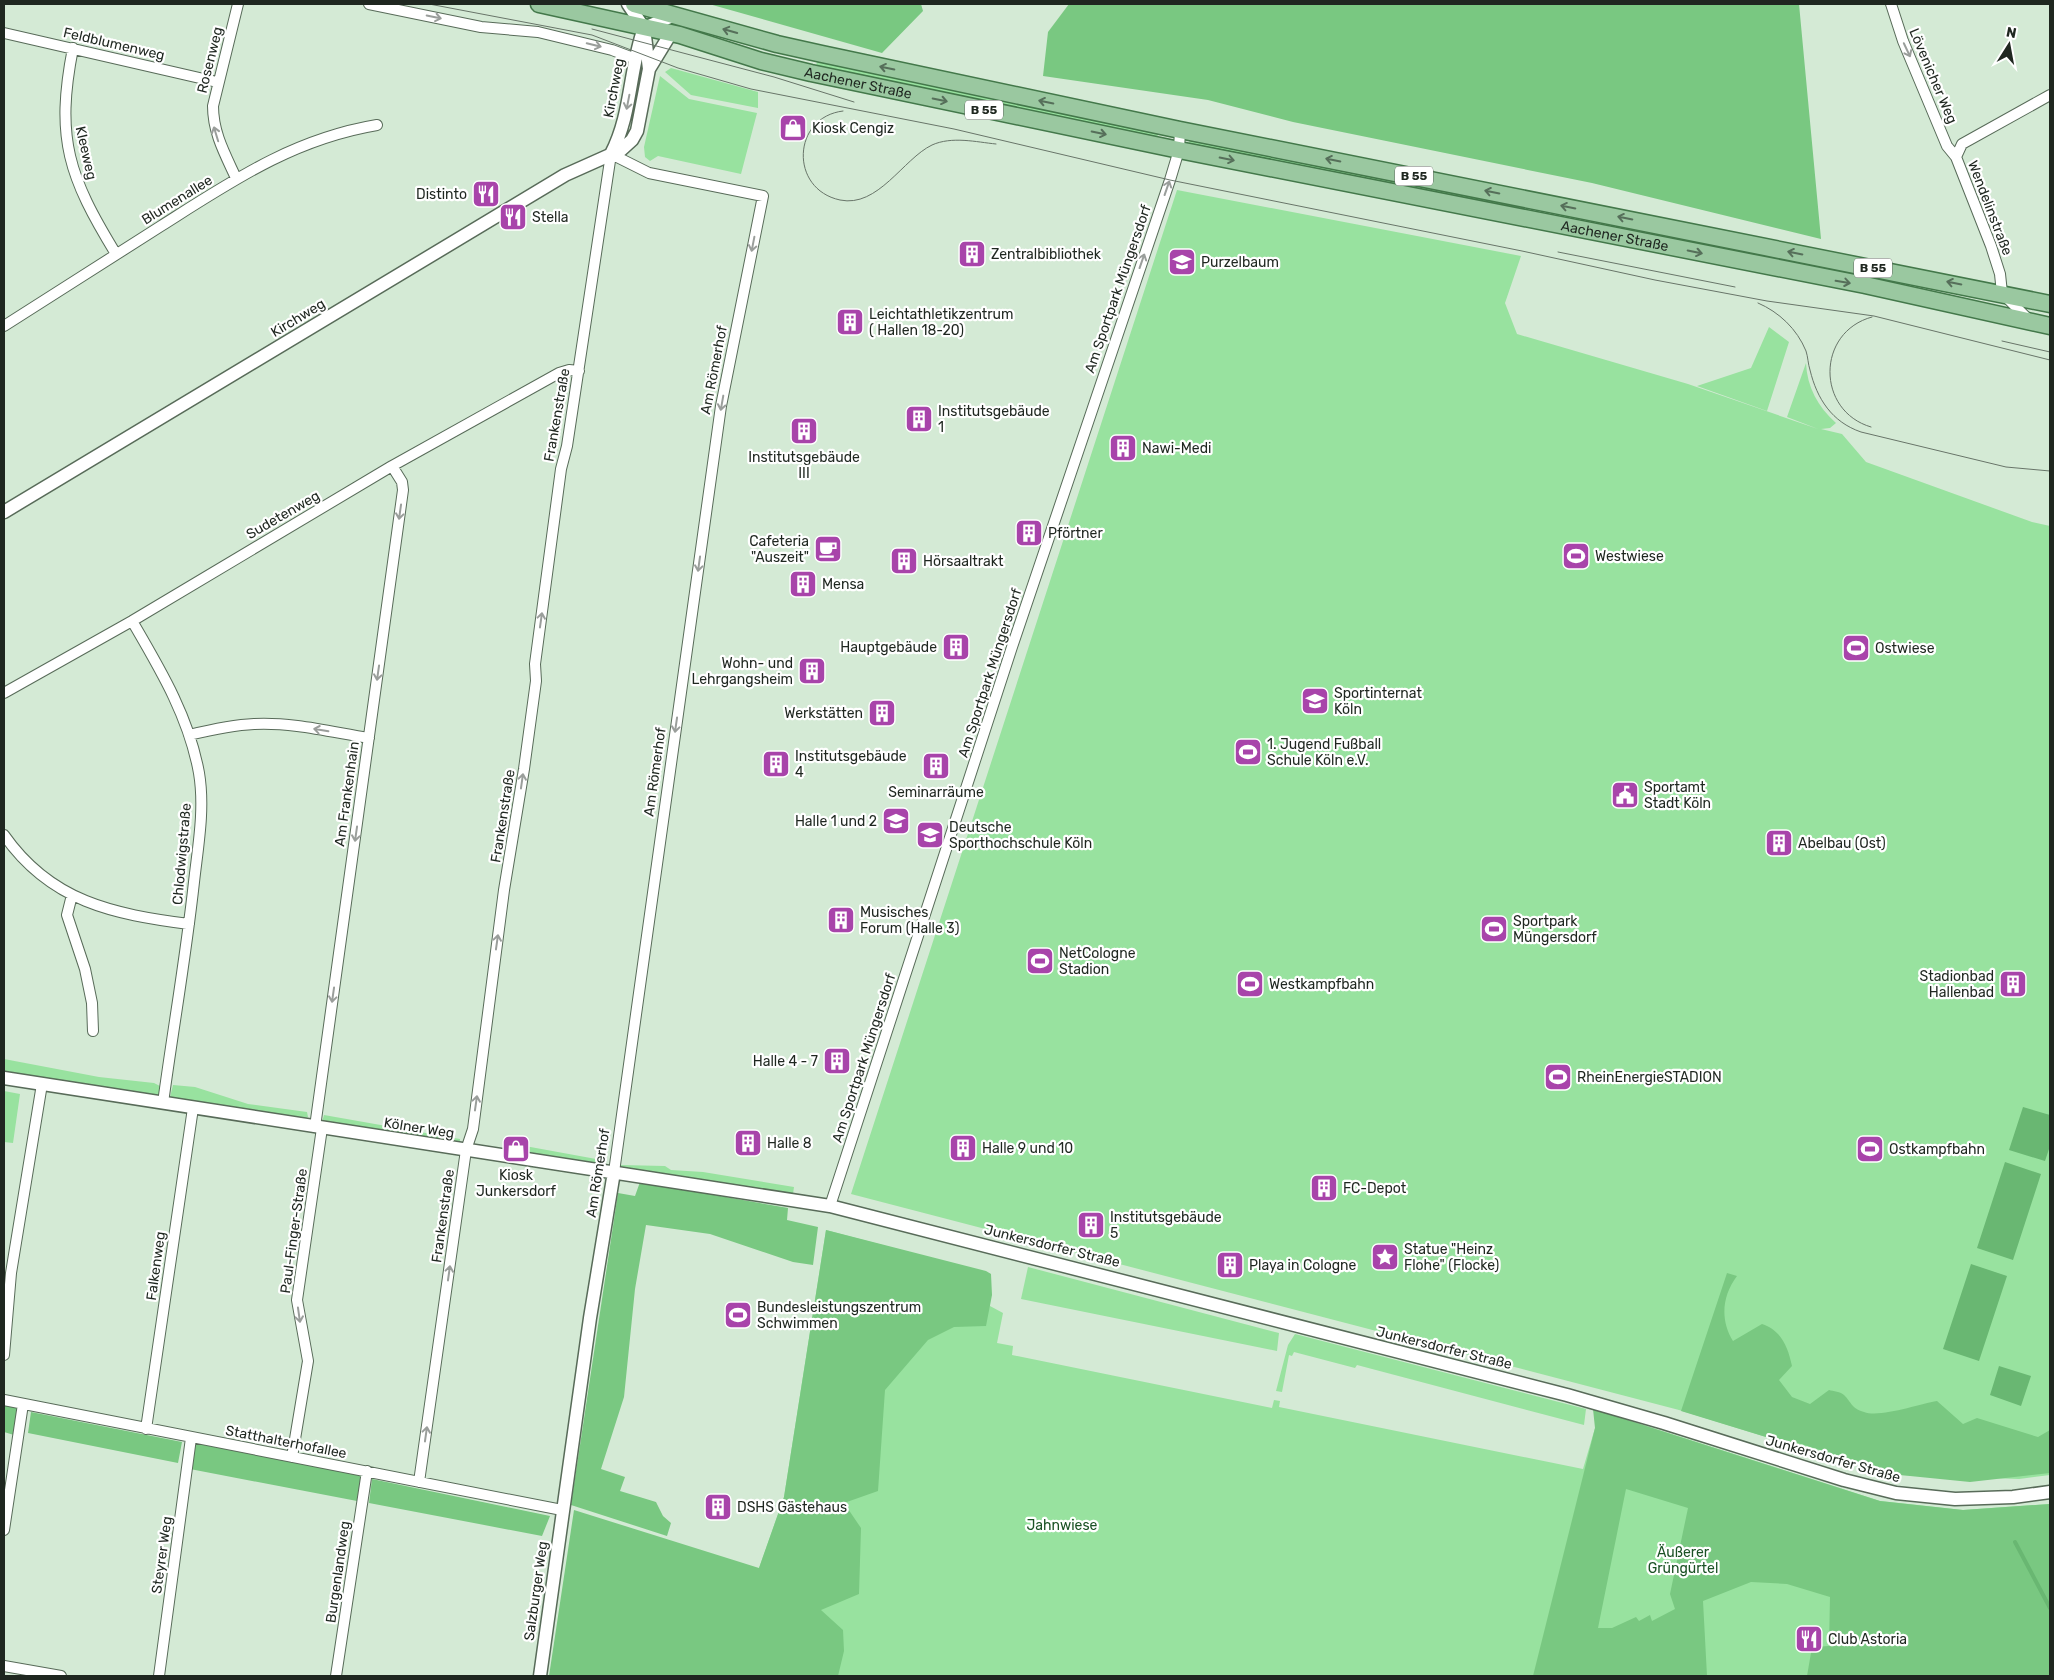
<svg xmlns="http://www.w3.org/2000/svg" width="2054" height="1680" font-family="Rubik,sans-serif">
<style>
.green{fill:#98e29f}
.forest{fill:#79c881;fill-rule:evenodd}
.water{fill:#69b772}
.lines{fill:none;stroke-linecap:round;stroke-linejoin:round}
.stream{stroke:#69b772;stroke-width:4}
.minor-casing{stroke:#586b59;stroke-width:12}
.tertiary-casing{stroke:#586b59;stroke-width:15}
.primary-casing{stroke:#43784a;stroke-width:19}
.minor{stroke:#fff;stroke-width:10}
.tertiary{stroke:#fff;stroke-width:12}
.primary{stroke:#9ac8a0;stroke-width:16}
.tram{stroke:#687569;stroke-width:1}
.oneway{stroke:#9a9e9b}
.oneway2{stroke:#566f5a}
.labels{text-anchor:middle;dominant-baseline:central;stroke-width:4.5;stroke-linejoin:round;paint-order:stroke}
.shield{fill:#fff;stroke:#626863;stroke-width:1}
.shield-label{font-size:12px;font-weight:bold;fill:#1f2720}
.street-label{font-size:14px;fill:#1f2720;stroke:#fff}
.poi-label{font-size:14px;fill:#1f2720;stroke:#fff;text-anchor:start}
.park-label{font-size:14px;fill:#1b5225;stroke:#fff}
</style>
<rect width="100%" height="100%" fill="#d4ead5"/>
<path class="green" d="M817 60 1159 131 1157 138 816 68Z
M671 68 758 92V108L691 95 665 72Z
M660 76 689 99 757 113 741 174 658 156 650 161 645 157 644 147Z
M1190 136 1520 201 1518 210 1189 144Z
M1177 190 1521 256 1505 303 1517 334 1688 384 1818 429 1787 417 1806 363C1807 387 1818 407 1836 423L1830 428 1821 429 1842 434 1866 462 2032 522 2050 526V1475L2019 1479 1900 1475 1779 1441 1679 1410 851 1194Z
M1769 327 1789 342 1767 411 1697 386 1751 368Z
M4 1059 99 1077 154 1083 160 1086 159 1095 4 1072Z
M173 1085 195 1087 248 1104 307 1112 308 1117 304 1119 170 1097Z
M4 1091 20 1094 13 1143 4 1142Z
M324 1115 460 1139V1143L322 1122Z
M525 1146 607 1161 604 1165 524 1154Z
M620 1165 665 1166 671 1170 703 1172 794 1187 793 1194 619 1168Z
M826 1230 991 1274 990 1306 1003 1313 997 1343 1013 1346 1012 1355 1272 1408 1274 1400 1280 1401 1279 1407 1583 1469 1600 1411 1880 1501 1963 1510 2050 1504V1676H549L759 1568 784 1497Z
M1028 1267 1279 1333 1277 1351 1021 1299Z
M1295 1334 1586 1409 1584 1425 1357 1365 1355 1368 1294 1352 1292 1356 1289 1355 1282 1392 1276 1391 1288 1345Z"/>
<path class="forest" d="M709 4H921L923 11 882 53Z
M1069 4H1799L1821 239 1592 183 1293 122 1208 100 1043 76 1048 32Z
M640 1182 788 1208 787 1220 818 1227 813 1265 793 1262 710 1234 646 1225 635 1289 624 1397 601 1469 625 1477 620 1491 656 1502 663 1516 671 1523 667 1536 571 1505 618 1193 635 1196Z
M826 1230 986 1271 991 1274 992 1295 986 1326 954 1327 928 1340 885 1390 878 1491 844 1503 861 1528 859 1594 821 1610 843 1630 844 1651 838 1676H549L574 1510 759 1568 784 1497Z
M1727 1273 1737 1276C1722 1296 1720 1320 1733 1341L1762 1324C1781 1330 1788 1347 1792 1366L1779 1380 1792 1397 1810 1404 1829 1390C1833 1391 1841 1392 1844 1395 1852 1403 1851 1408 1864 1412 1880 1418 1919 1404 1937 1401L1963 1424 1977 1418 2038 1437 2050 1430V1473L1970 1482 1900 1475 1801 1444 1779 1441 1681 1411Z
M4 1404 18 1407 14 1435 4 1432Z
M1593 1409 1880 1501 1963 1510 2050 1504V1676H1807L1812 1647 1829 1646 1830 1597 1787 1584 1751 1582 1703 1601 1707 1676H1533L1595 1428ZM1626 1489 1688 1508 1670 1594 1675 1609 1652 1621 1650 1615 1639 1621 1636 1617 1612 1628H1598Z
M31 1412 182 1442 178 1463 28 1433Z
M194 1443 361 1475 357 1501 190 1469Z
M372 1479 550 1516 542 1536 369 1503Z"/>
<path class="water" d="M2023 1107 2050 1115V1146L2045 1161 2009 1150Z
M2005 1162 2041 1174 2013 1260 1977 1248Z
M1971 1264 2007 1276 1979 1361 1943 1349Z
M1999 1366 2031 1376 2021 1406 1990 1395Z"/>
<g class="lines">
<path class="stream" d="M2015 1542 2050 1608"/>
<g class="minor-casing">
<path id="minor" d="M369 4 481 27 538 32 612 50 636 59
M1891 4 1903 41 1947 146 1956 157
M4 33 217 82
M73 48C55 139 69 177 116 254
M236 178C225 154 213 133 213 106L238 4
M2029 320 2002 293 2000 274 1991 246 1956 157 1962 144 2050 95
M4 326C56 293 109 259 161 226 232 181 293 139 377 125
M132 621C160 669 189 717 199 773 205 809 198 846 194 882 186 956 173 1029 163 1103
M4 693 132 621 392 466 559 373 569 370 579 371
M189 735C210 730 232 725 254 724 292 722 331 732 369 738
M4 835C51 902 113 914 189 924
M72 895 67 915 85 969 92 1003 93 1031
M315 1127 403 490 402 482 392 466
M830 1206 1012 647 1170 180 1179 150 1180 130
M4 1355 11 1273 42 1084
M4 1400 562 1510
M146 1429 193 1108
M292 1457 308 1361 297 1300 322 1128
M419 1482 466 1150 473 1129 504 890 524 769 536 681 535 664 561 469 567 446 611 154 649 173 763 196 721 406 614 1172
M4 1530 23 1404
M4 1666 61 1676
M159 1676 191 1438
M336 1676 367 1471"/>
</g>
<g class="tertiary-casing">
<path id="tertiary" d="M628 4 644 28 649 69
M611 154C632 114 629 69 644 28L675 15
M4 512 565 175 621 150 632 140 637 131 649 69 671 33
M4 1078 830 1206 1567 1395 1664 1423 1844 1480 1896 1493 1955 1499 2013 1497 2050 1492
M540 1676 590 1318 614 1172"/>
</g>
<g class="primary-casing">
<g id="primary">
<path id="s1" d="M539 4 680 35 761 61 811 73 1179 150 1865 285 2050 326"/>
<path d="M634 4 777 44 822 54 1180 130 2050 304"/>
</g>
</g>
<use href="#minor" class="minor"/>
<use href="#tertiary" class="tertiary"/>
<use href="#primary" class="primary"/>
<path class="tram" d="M429 4 592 35 678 68 751 89 954 129 1170 180 1522 251 1655 280 1767 301 1874 316 2050 360
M592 29 774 77 854 102
M843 111C792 117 789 189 840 200 878 208 903 159 932 145 952 136 976 142 996 144
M1558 252 1735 287
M1758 303C1779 312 1797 329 1806 351 1808 357 1808 364 1810 370 1817 399 1832 422 1861 432L2006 467 2050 471
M2002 341 2050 352
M1871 427C1816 411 1816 332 1872 317"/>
</g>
<defs><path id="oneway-shaft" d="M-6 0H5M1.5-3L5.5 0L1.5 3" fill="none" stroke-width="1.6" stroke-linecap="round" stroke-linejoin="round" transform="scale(1.25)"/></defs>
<g class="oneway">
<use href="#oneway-shaft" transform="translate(434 17) rotate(12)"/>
<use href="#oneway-shaft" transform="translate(594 45) rotate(14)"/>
<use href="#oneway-shaft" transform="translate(1907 50) rotate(65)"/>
<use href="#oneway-shaft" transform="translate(628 102) rotate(101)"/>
<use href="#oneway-shaft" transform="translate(216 134) rotate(-107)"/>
<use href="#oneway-shaft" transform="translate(1167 188) rotate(-71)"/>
<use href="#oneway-shaft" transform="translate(753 244) rotate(101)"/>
<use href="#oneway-shaft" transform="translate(1142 261) rotate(-71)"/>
<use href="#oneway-shaft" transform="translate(722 403) rotate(100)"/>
<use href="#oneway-shaft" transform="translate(400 512) rotate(98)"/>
<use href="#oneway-shaft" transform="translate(699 564) rotate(98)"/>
<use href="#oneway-shaft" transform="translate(541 620) rotate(-82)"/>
<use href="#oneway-shaft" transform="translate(378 673) rotate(98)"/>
<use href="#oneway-shaft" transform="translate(676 725) rotate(98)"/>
<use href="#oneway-shaft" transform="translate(321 730) rotate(-171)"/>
<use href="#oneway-shaft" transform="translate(522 781) rotate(-82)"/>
<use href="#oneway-shaft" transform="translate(356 834) rotate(98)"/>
<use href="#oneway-shaft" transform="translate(497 942) rotate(-82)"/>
<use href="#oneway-shaft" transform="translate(333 995) rotate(98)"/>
<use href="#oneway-shaft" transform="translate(476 1103) rotate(-82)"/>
<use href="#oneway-shaft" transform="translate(449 1273) rotate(-82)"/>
<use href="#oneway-shaft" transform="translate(299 1315) rotate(82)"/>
<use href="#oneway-shaft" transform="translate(426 1434) rotate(-82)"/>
</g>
<g class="oneway2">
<use href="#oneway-shaft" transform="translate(730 31) rotate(-164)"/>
<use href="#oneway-shaft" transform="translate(887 68) rotate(-168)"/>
<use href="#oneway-shaft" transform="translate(940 100) rotate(12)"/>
<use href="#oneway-shaft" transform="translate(1046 102) rotate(-168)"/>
<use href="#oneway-shaft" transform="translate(1099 133) rotate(12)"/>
<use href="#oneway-shaft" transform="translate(1227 159) rotate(11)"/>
<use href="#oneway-shaft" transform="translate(1333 160) rotate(-169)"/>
<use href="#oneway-shaft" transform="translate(1492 192) rotate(-169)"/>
<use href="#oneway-shaft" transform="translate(1568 207) rotate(-169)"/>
<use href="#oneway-shaft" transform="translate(1625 218) rotate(-169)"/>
<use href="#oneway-shaft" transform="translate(1695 252) rotate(12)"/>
<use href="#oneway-shaft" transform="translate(1795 253) rotate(-169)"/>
<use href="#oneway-shaft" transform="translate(1843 282) rotate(9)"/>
<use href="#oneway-shaft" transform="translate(1954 283) rotate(-169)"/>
</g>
<defs>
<g id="shop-square" transform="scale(1.4375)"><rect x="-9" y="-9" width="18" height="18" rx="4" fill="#a844aa" stroke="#fff"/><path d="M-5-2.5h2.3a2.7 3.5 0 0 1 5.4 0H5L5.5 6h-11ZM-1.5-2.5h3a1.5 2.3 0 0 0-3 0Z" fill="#fff"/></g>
<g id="restaurant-square" transform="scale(1.4375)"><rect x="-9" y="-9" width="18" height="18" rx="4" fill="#a844aa" stroke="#fff"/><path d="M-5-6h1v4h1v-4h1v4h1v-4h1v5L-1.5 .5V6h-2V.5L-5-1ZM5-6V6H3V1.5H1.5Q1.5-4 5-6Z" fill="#fff"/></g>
<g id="building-square" transform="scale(1.4375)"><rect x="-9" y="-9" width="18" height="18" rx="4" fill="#a844aa" stroke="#fff"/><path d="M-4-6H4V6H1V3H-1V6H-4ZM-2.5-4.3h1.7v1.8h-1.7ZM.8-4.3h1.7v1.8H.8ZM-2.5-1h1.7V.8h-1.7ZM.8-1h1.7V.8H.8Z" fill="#fff"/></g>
<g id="school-square" transform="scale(1.4375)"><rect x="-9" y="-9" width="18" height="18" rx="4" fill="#a844aa" stroke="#fff"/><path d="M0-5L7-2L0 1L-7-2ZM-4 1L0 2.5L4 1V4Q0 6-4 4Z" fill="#fff"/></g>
<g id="cafe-square" transform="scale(1.4375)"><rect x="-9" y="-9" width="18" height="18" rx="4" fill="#a844aa" stroke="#fff"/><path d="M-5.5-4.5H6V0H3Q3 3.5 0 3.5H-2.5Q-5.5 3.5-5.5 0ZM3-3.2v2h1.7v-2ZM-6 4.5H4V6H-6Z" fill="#fff"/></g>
<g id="stadium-square" transform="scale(1.4375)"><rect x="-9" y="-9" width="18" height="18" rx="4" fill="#a844aa" stroke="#fff"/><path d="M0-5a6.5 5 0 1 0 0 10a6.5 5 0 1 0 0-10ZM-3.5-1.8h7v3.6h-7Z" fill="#fff"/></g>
<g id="civic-square" transform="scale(1.4375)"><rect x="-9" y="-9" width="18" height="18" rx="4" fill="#a844aa" stroke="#fff"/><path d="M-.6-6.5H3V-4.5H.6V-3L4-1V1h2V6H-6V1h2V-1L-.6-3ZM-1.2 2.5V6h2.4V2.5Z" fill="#fff"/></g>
<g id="university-square" transform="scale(1.4375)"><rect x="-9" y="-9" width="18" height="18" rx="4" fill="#a844aa" stroke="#fff"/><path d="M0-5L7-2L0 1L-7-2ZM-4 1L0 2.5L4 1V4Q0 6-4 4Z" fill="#fff"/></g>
<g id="sight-square" transform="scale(1.4375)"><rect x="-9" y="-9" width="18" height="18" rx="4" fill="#a844aa" stroke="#fff"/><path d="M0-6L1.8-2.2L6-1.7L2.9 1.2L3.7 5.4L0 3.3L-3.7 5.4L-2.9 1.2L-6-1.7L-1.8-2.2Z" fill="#fff"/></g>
</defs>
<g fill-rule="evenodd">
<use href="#shop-square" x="793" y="128"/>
<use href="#restaurant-square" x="486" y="194"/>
<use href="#restaurant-square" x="513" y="217"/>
<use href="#building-square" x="972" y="254"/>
<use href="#school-square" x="1182" y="262"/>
<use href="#building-square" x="850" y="322"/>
<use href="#building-square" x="919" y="419"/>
<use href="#building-square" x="804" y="431"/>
<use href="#building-square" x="1123" y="448"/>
<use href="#building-square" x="1029" y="533"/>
<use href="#cafe-square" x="828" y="549"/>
<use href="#stadium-square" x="1576" y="556"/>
<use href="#building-square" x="904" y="561"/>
<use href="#building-square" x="803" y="584"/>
<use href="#building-square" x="956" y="647"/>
<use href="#stadium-square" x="1856" y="648"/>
<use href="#building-square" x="812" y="671"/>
<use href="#school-square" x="1315" y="701"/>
<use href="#building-square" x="882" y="713"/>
<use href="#stadium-square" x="1248" y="752"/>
<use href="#building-square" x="776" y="764"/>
<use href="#building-square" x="936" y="766"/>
<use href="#civic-square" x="1625" y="795"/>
<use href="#university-square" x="896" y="821"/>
<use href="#university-square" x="930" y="835"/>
<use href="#building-square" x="1779" y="843"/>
<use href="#building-square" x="841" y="920"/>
<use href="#stadium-square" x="1494" y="929"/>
<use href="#stadium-square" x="1040" y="961"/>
<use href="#stadium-square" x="1250" y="984"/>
<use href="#building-square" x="2013" y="984"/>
<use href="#building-square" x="837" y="1061"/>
<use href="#stadium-square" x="1558" y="1077"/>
<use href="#building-square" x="748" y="1143"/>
<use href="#building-square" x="963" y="1148"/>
<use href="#shop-square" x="516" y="1149"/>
<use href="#stadium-square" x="1870" y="1149"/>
<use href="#building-square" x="1324" y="1188"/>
<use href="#building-square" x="1091" y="1225"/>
<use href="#sight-square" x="1385" y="1257"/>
<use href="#building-square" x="1230" y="1265"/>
<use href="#stadium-square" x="738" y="1315"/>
<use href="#building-square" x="718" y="1507"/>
<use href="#restaurant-square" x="1809" y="1639"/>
</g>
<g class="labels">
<g class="shield">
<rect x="965" y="100.5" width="38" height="19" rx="4"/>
<rect x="1395" y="166.5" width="38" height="19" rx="4"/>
<rect x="1854" y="258.5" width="38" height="19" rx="4"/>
</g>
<g class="shield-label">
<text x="984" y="110">B 55</text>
<text x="1414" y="176">B 55</text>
<text x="1873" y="268">B 55</text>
</g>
<g class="street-label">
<text transform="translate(114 44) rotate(13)">Feldblumenweg</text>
<text transform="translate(210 60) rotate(-76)">Rosenweg</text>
<text transform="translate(1933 76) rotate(67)">Lövenicher Weg</text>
<text stroke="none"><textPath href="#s1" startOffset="329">Aachener Straße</textPath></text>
<text transform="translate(614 88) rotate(-79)">Kirchweg</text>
<text transform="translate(86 153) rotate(77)">Kleeweg</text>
<text transform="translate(177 200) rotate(-32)">Blumenallee</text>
<text transform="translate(1990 208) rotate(69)">Wendelinstraße</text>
<text stroke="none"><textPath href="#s1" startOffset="1101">Aachener Straße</textPath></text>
<text transform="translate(1118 289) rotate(-71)">Am Sportpark Müngersdorf</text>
<text transform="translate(298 318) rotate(-31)">Kirchweg</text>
<text transform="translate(714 370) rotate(-79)">Am Römerhof</text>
<text transform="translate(557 415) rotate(-80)">Frankenstraße</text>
<text transform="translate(283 515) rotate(-30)">Sudetenweg</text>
<text transform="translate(990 673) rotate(-72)">Am Sportpark Müngersdorf</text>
<text transform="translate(655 772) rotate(-82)">Am Römerhof</text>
<text transform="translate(347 794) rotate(-82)">Am Frankenhain</text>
<text transform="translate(503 816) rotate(-81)">Frankenstraße</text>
<text transform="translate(182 854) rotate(-85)">Chlodwigstraße</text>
<text transform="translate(864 1058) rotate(-72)">Am Sportpark Müngersdorf</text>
<text transform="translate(419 1128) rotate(9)">Kölner Weg</text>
<text transform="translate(598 1173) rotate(-81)">Am Römerhof</text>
<text transform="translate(443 1216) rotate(-82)">Frankenstraße</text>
<text transform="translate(294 1231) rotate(-82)">Paul-Finger-Straße</text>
<text transform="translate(1052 1246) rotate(14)">Junkersdorfer Straße</text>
<text transform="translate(156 1266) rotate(-82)">Falkenweg</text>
<text transform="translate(1444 1348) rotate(14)">Junkersdorfer Straße</text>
<text transform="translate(286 1442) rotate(11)">Statthalterhofallee</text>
<text transform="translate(1833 1459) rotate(16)">Junkersdorfer Straße</text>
<text transform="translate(162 1555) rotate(-82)">Steyrer Weg</text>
<text transform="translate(338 1572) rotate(-82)">Burgenlandweg</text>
<text transform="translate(536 1591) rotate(-82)">Salzburger Weg</text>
</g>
<g class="poi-label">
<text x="812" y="128">Kiosk Cengiz</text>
<text x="467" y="194" text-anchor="end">Distinto</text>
<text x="532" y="217">Stella</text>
<text x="991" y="254">Zentralbibliothek</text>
<text x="1201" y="262">Purzelbaum</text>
<text x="869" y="314">Leichtathletikzentrum<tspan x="869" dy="16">( Hallen 18-20)</tspan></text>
<text x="938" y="411">Institutsgebäude<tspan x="938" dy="16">1</tspan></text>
<text x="1142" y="448">Nawi-Medi</text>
<text x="804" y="457" text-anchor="middle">Institutsgebäude<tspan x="804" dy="16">III</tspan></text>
<text x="1048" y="533">Pförtner</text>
<text x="809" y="541" text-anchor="end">Cafeteria<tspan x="809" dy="16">"Auszeit"</tspan></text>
<text x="1595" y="556">Westwiese</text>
<text x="923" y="561">Hörsaaltrakt</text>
<text x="822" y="584">Mensa</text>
<text x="937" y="647" text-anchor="end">Hauptgebäude</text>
<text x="1875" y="648">Ostwiese</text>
<text x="793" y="663" text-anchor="end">Wohn- und<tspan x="793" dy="16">Lehrgangsheim</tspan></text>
<text x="1334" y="693">Sportinternat<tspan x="1334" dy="16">Köln</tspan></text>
<text x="863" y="713" text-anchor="end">Werkstätten</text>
<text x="1267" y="744">1. Jugend Fußball<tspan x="1267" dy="16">Schule Köln e.V.</tspan></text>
<text x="795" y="756">Institutsgebäude<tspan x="795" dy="16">4</tspan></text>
<text x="1644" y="787">Sportamt<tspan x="1644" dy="16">Stadt Köln</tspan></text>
<text x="936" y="792" text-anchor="middle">Seminarräume</text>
<text x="877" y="821" text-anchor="end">Halle 1 und 2</text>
<text x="949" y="827">Deutsche<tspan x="949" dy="16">Sporthochschule Köln</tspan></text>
<text x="1798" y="843">Abelbau (Ost)</text>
<text x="860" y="912">Musisches<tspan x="860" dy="16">Forum (Halle 3)</tspan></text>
<text x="1513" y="921">Sportpark<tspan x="1513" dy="16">Müngersdorf</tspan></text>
<text x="1059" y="953">NetCologne<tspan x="1059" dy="16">Stadion</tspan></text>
<text x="1994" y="976" text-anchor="end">Stadionbad<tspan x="1994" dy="16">Hallenbad</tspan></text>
<text x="1269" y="984">Westkampfbahn</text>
<text x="818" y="1061" text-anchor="end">Halle 4 - 7</text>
<text x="1577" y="1077">RheinEnergieSTADION</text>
<text x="767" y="1143">Halle 8</text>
<text x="982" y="1148">Halle 9 und 10</text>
<text x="1889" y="1149">Ostkampfbahn</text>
<text x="516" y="1175" text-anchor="middle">Kiosk<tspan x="516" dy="16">Junkersdorf</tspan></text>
<text x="1343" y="1188">FC-Depot</text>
<text x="1110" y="1217">Institutsgebäude<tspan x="1110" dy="16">5</tspan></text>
<text x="1404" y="1249">Statue "Heinz<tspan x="1404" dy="16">Flohe" (Flocke)</tspan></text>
<text x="1249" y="1265">Playa in Cologne</text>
<text x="757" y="1307">Bundesleistungszentrum<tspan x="757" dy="16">Schwimmen</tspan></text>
<text x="737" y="1507">DSHS Gästehaus</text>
<text x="1828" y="1639">Club Astoria</text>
</g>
<g class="park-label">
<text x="1062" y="1525">Jahnwiese</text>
<text x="1683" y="1552">Äußerer<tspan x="1683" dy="16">Grüngürtel</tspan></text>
</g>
</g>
<rect width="2054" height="1680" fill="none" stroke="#1f2720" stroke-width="10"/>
<g transform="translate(2009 45) rotate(11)" stroke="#ffffff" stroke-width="4" paint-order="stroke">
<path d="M0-4L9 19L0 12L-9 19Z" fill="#1f2720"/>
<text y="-8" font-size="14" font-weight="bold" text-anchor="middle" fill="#1f2720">N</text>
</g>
</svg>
